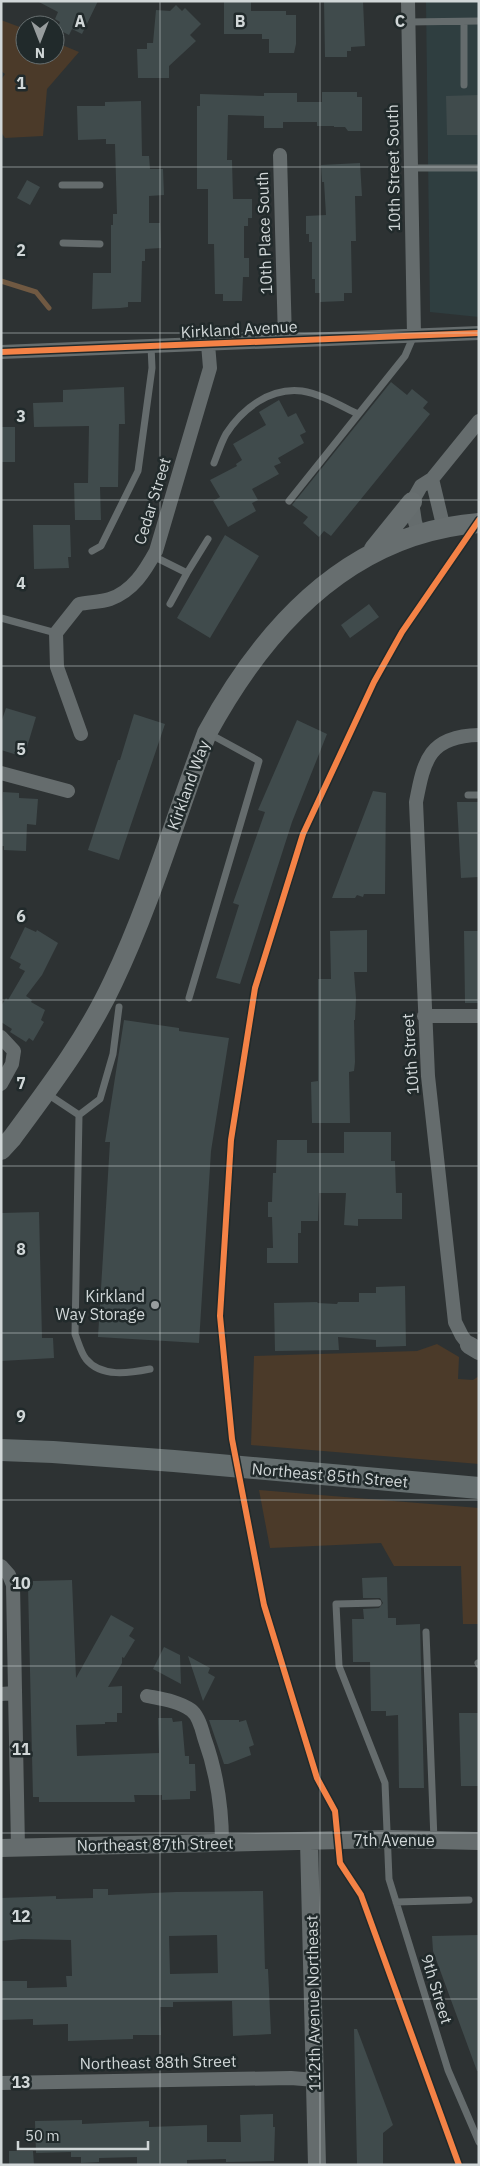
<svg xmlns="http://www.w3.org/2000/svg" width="480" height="2166" font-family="'IBM Plex Sans',sans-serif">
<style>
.built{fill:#2f3e40}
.green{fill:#4b3a29}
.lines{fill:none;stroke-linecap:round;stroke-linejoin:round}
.stream{stroke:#705942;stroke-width:5}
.building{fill:#404b4c;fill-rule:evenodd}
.service{stroke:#656c6d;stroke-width:7}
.minor{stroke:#656c6d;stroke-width:14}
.tertiary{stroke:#656c6d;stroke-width:18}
.secondary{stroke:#676e6f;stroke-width:20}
.primary{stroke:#646d6e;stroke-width:22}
.cycleway-casing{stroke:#212a2b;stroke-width:9}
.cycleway{stroke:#f48246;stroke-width:6}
.grid{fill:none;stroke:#d1d7d8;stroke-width:1;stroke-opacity:0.55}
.poi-dot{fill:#989d9e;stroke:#212a2b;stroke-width:2}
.labels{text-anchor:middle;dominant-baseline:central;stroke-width:5;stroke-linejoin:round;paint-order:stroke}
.street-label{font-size:16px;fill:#d1d7d8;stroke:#212a2b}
.poi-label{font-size:16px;fill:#d1d7d8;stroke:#212a2b;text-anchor:end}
.grid-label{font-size:16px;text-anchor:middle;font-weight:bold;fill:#d1d7d8;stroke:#212a2b;stroke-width:5;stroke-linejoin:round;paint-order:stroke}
</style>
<rect width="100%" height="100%" fill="#2d3233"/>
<path class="built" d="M426 1H479V317L430 312Z"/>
<path class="green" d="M1 20 25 29V55H55V42L79 52 47 89 43 136 5 138 1 132V80L5 74 1 71Z
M437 1344 459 1357 458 1379 473 1380 479 1376V1464L251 1445 254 1356 417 1351Z
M259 1490 479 1508V1624H463L461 1566H394L381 1543 270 1548Z"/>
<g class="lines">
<path class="stream" d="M1 281 36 292 49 308"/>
</g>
<path class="building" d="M37 1H98L82 34 72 29 69 35 57 29 60 22 55 19 58 12Z
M224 1H251V11H286V15H296V44L294 53H269V39H262V34H224Z
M324 1H363L365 46 351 47V51H347V57H325Z
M176 5 182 11 185 8 201 24 190 35 196 41 169 66V78H138L137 49H147V43H153L156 10 170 11Z
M322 92H357V97H362V131H348L345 127H334V126H317V122H283V128H264V116L228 115 227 160H232L233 199H252V218H248V226H244V258H249V277H243L242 301H223V294H215L214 244H208V189H197V106H200V94L264 96V93H297V102H322Z
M479 95V135H447L446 96Z
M141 101 142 156H149L150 169H163L164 195 149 196V223H160L161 248 145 249V261H142L141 302H128V307L120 308 92 309 93 273H111V225H113V214H117L115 144H106V139L78 140 77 106H105V102Z
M360 163 362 196H355L356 241H351L352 293H344V301L320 302V293H315V279H312V242H309V234H306V216L326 215 324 182H322L321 165Z
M27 180 40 187 30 205 17 198Z
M391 382 407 395 412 389 428 402 423 408 430 414 331 536 324 531 319 537 303 523 308 517 292 505Z
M124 387 125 424H119L118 487H100L101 520H75L74 483H88L89 426 34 427 33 403 63 402V390Z
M279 400 288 417 296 413 306 432 300 435 304 443 278 458 281 463 274 466 279 474 252 489 258 500 252 503 256 511 228 527 213 501 220 497 210 480 237 466 236 464 242 460 233 444 266 425 259 412Z
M1 427H15V462H1Z
M33 525H70L71 557H68L69 568 34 569Z
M225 535 259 556 210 638 177 618Z
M369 604 379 617 350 638 341 625Z
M6 708 36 717 24 757 1 750V723Z
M134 714 165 724 119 860 88 850 118 760H120Z
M297 720 327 734 292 822 240 984 216 978 239 905 233 903 265 812 258 810Z
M373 791 386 793 385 894H364L363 897 357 895 355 898H332Z
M3 792 19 793V798L38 799 36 825 27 824 26 851 4 850V846H1Z
M457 802H479V877L461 878Z
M25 927 36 932 37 930 58 943 42 975 26 996 32 1000 31 1002 45 1010 41 1020 44 1022 33 1041 29 1038 26 1042 10 1032 12 1029 1 1022V1006L6 998 8 1000 25 971 19 968 21 964 10 958Z
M367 930V972H354L356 998 355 1020H354L355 1062 354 1071 349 1072 350 1123H312L311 1082 318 1081V979H331L330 931Z
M464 931H479V1003H465Z
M124 1020 179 1028V1031L229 1038 211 1151 199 1343 98 1337 110 1142H105Z
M344 1132H391V1161H395L396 1193H402V1219H358V1226L344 1225 346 1193H319L318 1221H301V1233H298V1263H267V1248H273L272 1217H268V1202H272L273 1173H276L277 1140H307V1153H344Z
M39 1212 42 1338H53L54 1358 1 1361 2 1213Z
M405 1286 406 1346 376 1347V1340L338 1337 339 1350 275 1351 274 1303 318 1302 317 1303 337 1304 338 1302H359V1293H376V1287Z
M387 1577 388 1618H396V1625L420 1624 424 1788H399L398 1715 386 1716V1711H371L370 1662H353L352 1619H364L363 1609 379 1608 383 1603 380 1598H363L362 1578Z
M72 1580 76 1678 111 1615 134 1628 129 1636 135 1640 124 1658 122 1657V1663L108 1687 122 1686V1713H117V1722H105V1724L76 1725 77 1756 159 1753 158 1718H172L173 1722 182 1721 185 1756H189V1764H195L196 1791H190V1799L162 1800V1795H134L135 1802H39V1797H33L28 1586 33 1585V1581Z
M164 1647 180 1655 181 1684 153 1669Z
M188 1656 210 1668 208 1673 215 1677 203 1701Z
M459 1713H479V1786H461Z
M209 1720H239V1722L246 1720 254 1745 249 1747 251 1755 228 1764H224Z
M93 1889H108V1895L176 1892 263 1891 265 1969H268L271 2034 233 2036 232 2001 173 2002V2007H160L161 2035H133V2039L68 2041V2024L33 2025V2019L1 2020V1981H27V1988L67 1987 66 1976H72L71 1940 22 1939 1 1941V1898L56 1896V1899L93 1898ZM217 1935 218 1973 170 1974 169 1936Z
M479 1935V2071H477L433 1951 432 1936Z
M354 2029H357L393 2125 383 2133V2165H357Z
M273 2114V2127H275L274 2161 226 2162V2159L187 2160V2165H137V2157L99 2158V2162L81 2163V2157H71V2152L36 2153 35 2121 82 2120V2124L149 2121V2127L207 2125V2142H241L240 2115Z
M9 2151H33L34 2165H9Z"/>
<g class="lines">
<path class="service" d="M408 22 479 21
M464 85V22
M411 168H479
M62 185H100
M63 243 100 244
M214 463C218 453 221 443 226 434 242 409 270 387 302 391 321 394 341 406 358 414
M289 501 405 356 414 335
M92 551 101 546 138 471 152 368 151 346
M153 556 187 573 170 604
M187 573 208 539
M1 618 56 633
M468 795H479
M189 998 259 761 208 733
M46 1093 79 1115 75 1334C78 1341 81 1353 86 1359 101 1378 130 1373 150 1369
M79 1115 100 1099 113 1054 119 1007
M378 1603 336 1604 339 1666 385 1783 389 1879 448 2070 479 2142
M426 1632 434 1840
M478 1663 479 1665
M396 1902 469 1900"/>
<path class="minor" d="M408 1 414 335
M280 155 285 340
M1 352 479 333
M432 479 444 529
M419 534 415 522 412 502 421 486 432 479 479 421
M81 734 57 667 56 633 79 604C89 602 101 602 110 599 133 591 145 571 156 551L210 368 208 344
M1 773 68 791
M424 1016H479
M1 1037 14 1051 12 1064 1 1084
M469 1345 462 1336 455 1322 428 1076 416 802C424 760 429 736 479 735
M1 1566 9 1575 13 1585 18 1848
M1 1694 15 1693
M147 1696C162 1699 178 1701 191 1710 198 1715 202 1729 204 1737 217 1773 222 1805 222 1843
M1 2083 291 2078 315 2080"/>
<path class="tertiary" d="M469 1345 479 1351
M309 1841 317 2165
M1 1848 387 1839 479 1841"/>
<path class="secondary" d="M374 549 412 502
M1 1150 12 1138C49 1088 87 1038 113 982 151 902 176 816 207 733 265 626 351 533 479 523"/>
<path class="primary" d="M1 1450 53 1452 174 1461 479 1488"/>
<g class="cycleway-casing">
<path id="cycleway" d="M1 352 479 333
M459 2165 361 1895 340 1863 335 1811 317 1778 264 1605 232 1439 220 1316 231 1140 255 988 303 834 374 682 402 632 479 520"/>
</g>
<use href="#cycleway" class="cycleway"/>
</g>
<path class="grid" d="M160 1V2165M320 1V2165M1 167H479M1 333H479M1 500H479M1 666H479M1 833H479M1 1000H479M1 1166H479M1 1333H479M1 1500H479M1 1666H479M1 1833H479M1 1999H479"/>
<circle class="poi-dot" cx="155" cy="1305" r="5"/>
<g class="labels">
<g class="street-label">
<text transform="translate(393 168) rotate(-91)">10th Street South</text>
<text transform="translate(264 233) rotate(-92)">10th Place South</text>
<text transform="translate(239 329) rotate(-3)">Kirkland Avenue</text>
<text transform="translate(152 501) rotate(-73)">Cedar Street</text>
<text transform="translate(188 785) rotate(-70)">Kirkland Way</text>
<text transform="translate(410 1054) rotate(-94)">10th Street</text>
<text transform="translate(330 1475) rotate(5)">Northeast 85th Street</text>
<text x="394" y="1840">7th Avenue</text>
<text transform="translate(155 1844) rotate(-1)">Northeast 87th Street</text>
<text transform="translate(437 1989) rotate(73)">9th Street</text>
<text transform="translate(313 2003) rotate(-91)">112th Avenue Northeast</text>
<text transform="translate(158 2062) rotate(-1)">Northeast 88th Street</text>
</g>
<g class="poi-label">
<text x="145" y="1296">Kirkland<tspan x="145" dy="18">Way Storage</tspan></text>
</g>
</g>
<g class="grid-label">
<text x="80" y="27">A</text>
<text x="240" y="27">B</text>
<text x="400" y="27">C</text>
<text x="21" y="89">1</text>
<text x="21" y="256">2</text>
<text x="21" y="422">3</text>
<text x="21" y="589">4</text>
<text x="21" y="755">5</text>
<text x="21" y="922">6</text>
<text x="21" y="1089">7</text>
<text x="21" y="1255">8</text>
<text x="21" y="1422">9</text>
<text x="21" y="1589">10</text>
<text x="21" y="1755">11</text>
<text x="21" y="1922">12</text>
<text x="21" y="2088">13</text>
</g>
<rect width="480" height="2166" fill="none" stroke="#d1d7d8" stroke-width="5"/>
<g transform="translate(40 40) rotate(180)"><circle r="24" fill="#212a2b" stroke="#676f70"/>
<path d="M0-4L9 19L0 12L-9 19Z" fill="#989d9e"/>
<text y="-8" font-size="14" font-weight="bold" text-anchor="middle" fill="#d1d7d8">N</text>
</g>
<path d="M18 2141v8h130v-8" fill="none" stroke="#d1d7d8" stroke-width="2.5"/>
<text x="25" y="2141" font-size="15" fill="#d1d7d8" stroke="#212a2b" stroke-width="4" paint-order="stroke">50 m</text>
</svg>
